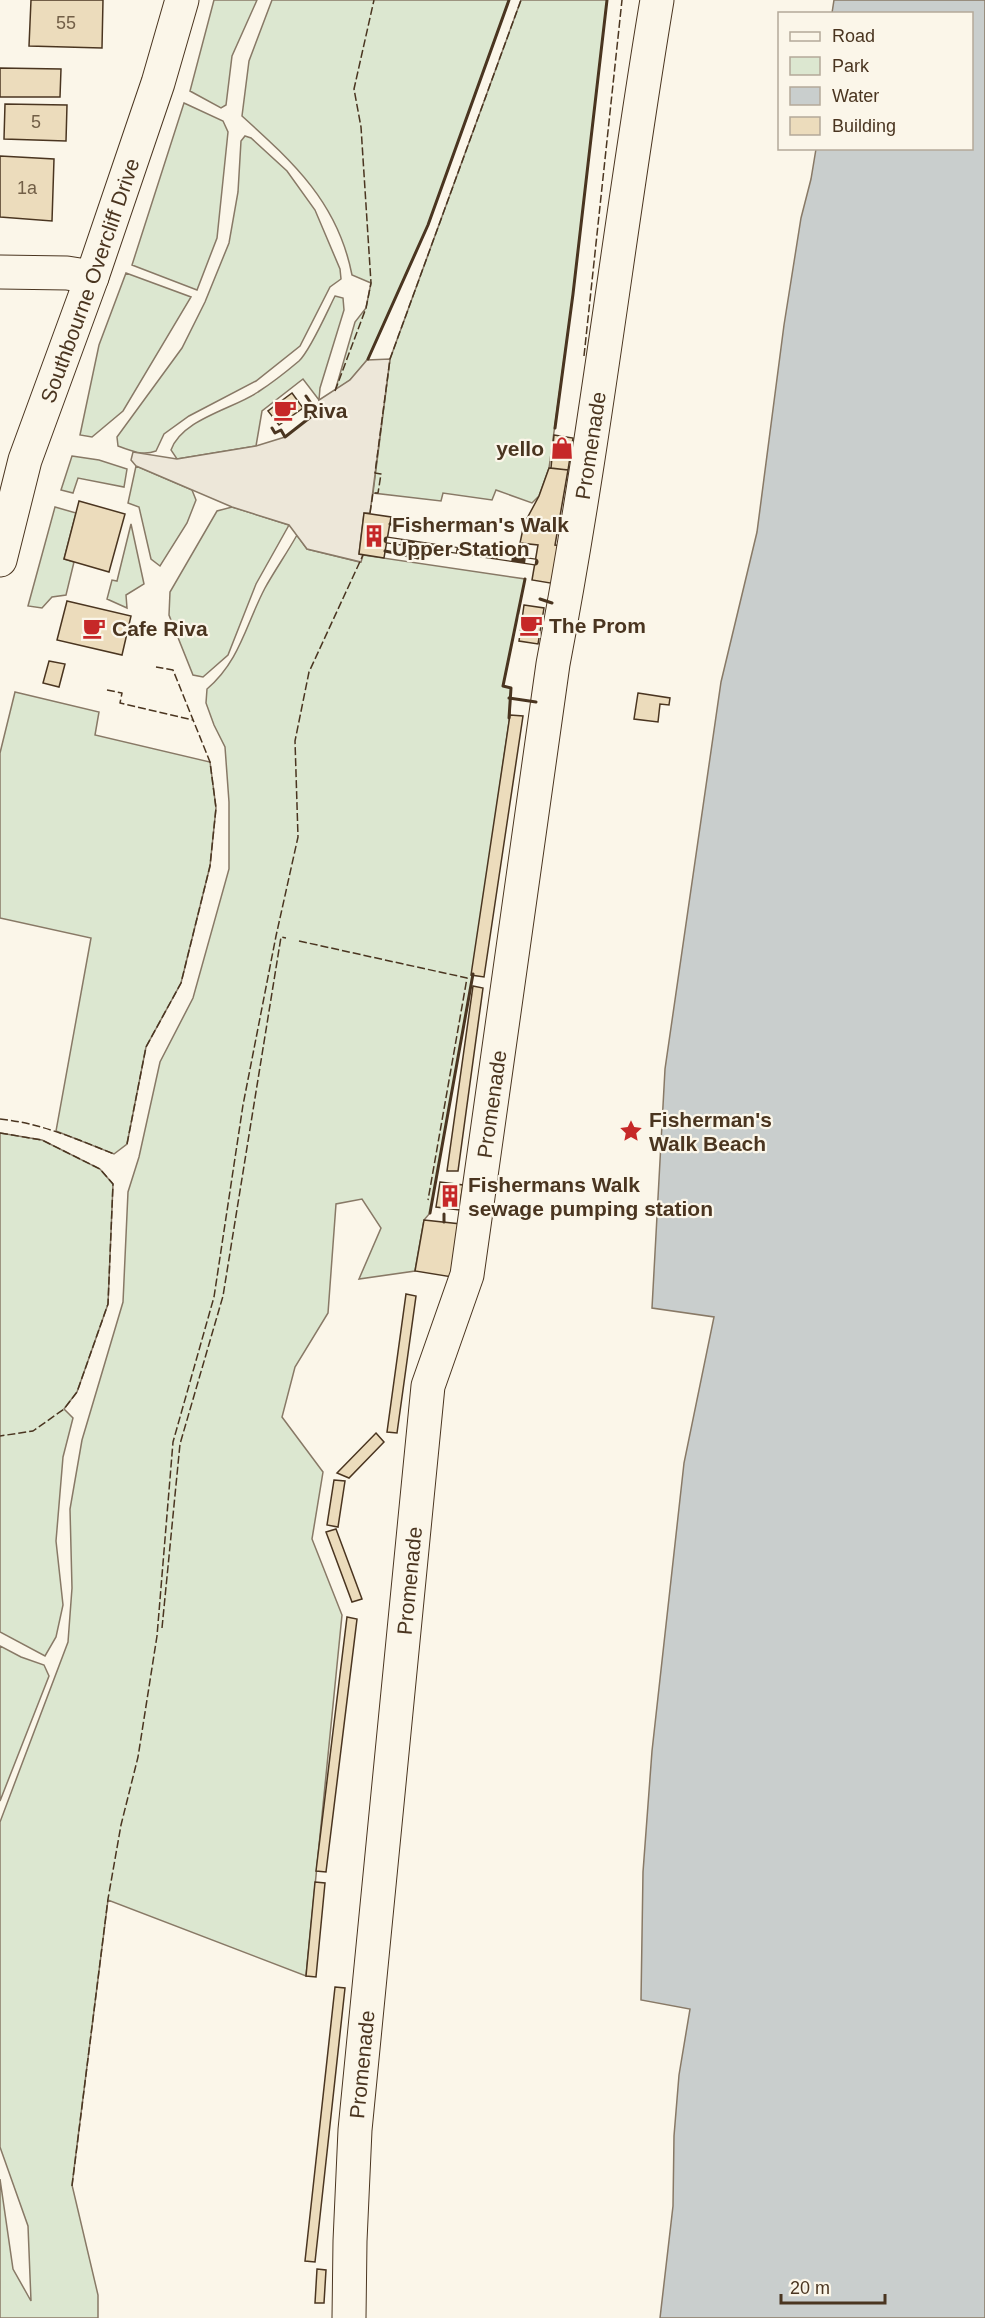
<svg xmlns="http://www.w3.org/2000/svg" width="985" height="2318" font-family="Arial,sans-serif">
<style>
.green{fill:#dce7d0;stroke:#887966;stroke-width:1.5}
.parking{fill:#ede7d9;stroke:#887966;stroke-width:1.5}
.water{fill:#c9cecd;stroke:#887966;stroke-width:1.5}
.building{fill:#ecdcbc;stroke:#4a3520;stroke-width:1.5}
.lines{fill:none;stroke-linecap:round;stroke-linejoin:round}
.minor-casing{stroke:#4a3520;stroke-width:35}
.minor{stroke:#fbf6e9;stroke-width:33}
.rail-casing{stroke:#4a3520;stroke-width:7}
.rail{stroke:#fbf6e9;stroke-width:4.5;stroke-dasharray:14;stroke-linecap:butt}
.fence{stroke:#4a3520;stroke-width:1.5;stroke-dasharray:8 3;stroke-linecap:butt}
.wall{stroke:#4a3520;stroke-width:3}
.labels{text-anchor:middle;dominant-baseline:central;stroke-width:4.5;stroke-linejoin:round;paint-order:stroke}
.number-label{font-size:18px;fill:#725f47}
.street-label{font-size:21px;fill:#4a3520;stroke:#fbf6e9}
.poi-label{font-size:21px;font-weight:bold;fill:#4a3520;stroke:#fbf6e9;text-anchor:start}
</style>
<rect width="100%" height="100%" fill="#fbf6e9"/>
<path class="green" d="M214 0H257L232 56 226 105 221 108 190 91Z
M272 0H509L428 225 368 359 350 380 335 391 355 322 366 308 371 283 352 275C338 203 294 163 242 116L249 61Z
M521 0H607L573 294 549 468 539 496 532 503 496 490 492 500 443 493 441 501 373 493 390 359Z
M184 103 223 121 228 132 217 238 197 290 132 265Z
M245 136 251 138 287 171 315 210 340 269 341 279 330 287 300 346 256 381 189 416 164 434 156 451C143 456 131 451 118 446L117 437 182 348 205 302 229 243 238 192 241 141Z
M126 273 191 297 123 411 92 437 80 435 99 345Z
M335 296 343 298 344 310 320 388 319 400 303 379 262 411 256 446 177 459 171 450C182 419 233 409 258 392 272 383 286 372 299 361 310 351 327 312 335 296Z
M72 456 99 460 127 469 124 487 78 478 73 493 61 490Z
M136 466 192 490 196 500 187 523 160 566 151 559 139 507 128 503Z
M55 507 76 513 64 559 74 562 66 595 52 597 42 608 28 606Z
M232 507 289 525 256 584 228 655 203 677 193 675 169 615 170 592 217 511Z
M131 524 144 584 126 595 127 608 107 599 112 580 117 581Z
M297 535 307 549 360 562 363 555 525 579 503 686 511 688 510 715 472 980 430 1213 424 1220 415 1271 359 1279 381 1228 362 1199 336 1204 328 1313 295 1367 282 1417 323 1472 312 1539 342 1615 306 1976 108 1900 72 2185 98 2295V2318H0V2179L13 2269 31 2301 28 2226 0 2147V1822L68 1642 72 1588 70 1509 82 1440 123 1302 128 1192 139 1157 160 1062 193 998 229 869V802L225 747 214 725 206 703 207 689C240 661 246 624 265 588 275 570 287 553 297 535Z
M15 692 99 712 95 735 210 762 216 808 210 866 181 983 146 1047 127 1144 114 1154 56 1131 91 938 0 918V753Z
M0 1133 42 1140 100 1169 113 1184 108 1304 77 1392 64 1409 73 1418 63 1457 56 1541 63 1605 56 1637 45 1656 0 1632Z
M0 1646 21 1657 44 1665 49 1676 0 1801Z"/>
<path class="parking" d="M390 359 370 513H364L359 554 363 555 361 562 307 549 289 525 232 507 136 466 131 460 133 452 177 459 256 446 285 437 317 412 319 400 350 380 367 360Z"/>
<path class="water" d="M834 0H985V2318H660L673 2206 674 2136 679 2075 690 2009 641 2000 643 1872 652 1751 684 1463 714 1317 652 1308 665 1069 721 682 757 532 784 325 801 218 811 179 816 149 972 148V14L832 13Z"/>
<path class="building" d="M31 0H103L102 48 29 46Z
M0 68 61 69 60 97H0Z
M5 104 67 105 66 141 4 139Z
M0 156 54 159 52 221 0 217Z
M292 393 303 408 279 425 268 411Z
M554 435 573 438 568 470 551 468Z
M549 468 568 470 555 545 562 546 556 584 532 580 538 545 520 543 524 524 539 496Z
M79 501 125 514 109 572 64 559Z
M364 513 391 517 384 558 359 554Z
M67 601 131 616 122 655 57 640Z
M524 605 544 608 538 644 519 641Z
M49 661 65 664 59 687 43 683Z
M638 693 670 698 669 705 660 704 658 722 634 719Z
M510 715 523 716 484 977 471 975Z
M473 986 483 988 458 1171H447Z
M440 1182 463 1185 459 1210 436 1207Z
M424 1220 461 1224 452 1277 415 1271Z
M406 1294 416 1296 397 1433 387 1432Z
M376 1433 384 1442 349 1478 337 1473Z
M334 1480 345 1481 338 1527 327 1525Z
M336 1529 362 1599 352 1602 326 1532Z
M347 1617 357 1619 326 1872 316 1871Z
M315 1882 325 1883 316 1977 306 1976Z
M335 1987 345 1988 315 2262 305 2261Z
M317 2269 326 2270 324 2303H315Z"/>
<g class="lines">
<g class="minor-casing">
<g id="minor">
<path d="M0 272 67 273 92 277"/>
<path id="s1" d="M0 560 25 460 92 277 158 83 182 0"/>
<path id="s2" d="M349 2318 350 2241 355 2130 428 1386 467 1275 553 664C595 444 620 221 657 0"/>
</g>
</g>
<use href="#minor" class="minor"/>
<g class="rail-casing">
<path id="rail" d="M387 540 535 562"/>
</g>
<use href="#rail" class="rail"/>
<path class="fence" d="M584 356 622 0
M335 391 366 308 371 283 361 127 354 89 374 0
M370 513 373 493H378L381 474 375 473 390 359 521 0
M107 690 122 693 120 703 193 720
M299 941 467 978 428 1200
M0 1119C40 1123 77 1139 114 1154
M0 1133 42 1140 100 1169 113 1184 108 1304 77 1392 64 1409 33 1431 0 1436
M127 1144 146 1047 181 983 210 866 216 808 210 762 173 670 156 667
M162 1628 180 1444 223 1296 281 937 286 938
M72 2186 108 1899 121 1825 138 1757 157 1636 173 1442 214 1297 243 1105 276 936 298 837 295 741 309 672 363 555"/>
<path class="wall" d="M368 359 428 225 509 0
M272 428 275 433 281 430 285 437 317 412 306 396
M555 428 573 294 607 0
M390 524 423 530
M385 551 418 558
M540 599 552 603
M509 698 536 702
M509 718 511 688 503 686 525 579
M430 1213 473 974
M444 1222V1214"/>
</g>
<defs>
<g id="cafe-bare" transform="scale(1.8)"><path d="M-5.5-4.5H6V0H3Q3 3.5 0 3.5H-2.5Q-5.5 3.5-5.5 0ZM3-3.2v2h1.7v-2ZM-6 4.5H4V6H-6Z" fill="#c62828" stroke="#fbf6e9" stroke-width="2.5" paint-order="stroke"/></g>
<g id="shop-bare" transform="scale(1.8)"><path d="M-5-2.5h2.3a2.7 3.5 0 0 1 5.4 0H5L5.5 6h-11ZM-1.5-2.5h3a1.5 2.3 0 0 0-3 0Z" fill="#c62828" stroke="#fbf6e9" stroke-width="2.5" paint-order="stroke"/></g>
<g id="building-bare" transform="scale(1.8)"><path d="M-4-6H4V6H1V3H-1V6H-4ZM-2.5-4.3h1.7v1.8h-1.7ZM.8-4.3h1.7v1.8H.8ZM-2.5-1h1.7V.8h-1.7ZM.8-1h1.7V.8H.8Z" fill="#c62828" stroke="#fbf6e9" stroke-width="2.5" paint-order="stroke"/></g>
<g id="sight-bare" transform="scale(1.8)"><path d="M0-6L1.8-2.2L6-1.7L2.9 1.2L3.7 5.4L0 3.3L-3.7 5.4L-2.9 1.2L-6-1.7L-1.8-2.2Z" fill="#c62828" stroke="#fbf6e9" stroke-width="2.5" paint-order="stroke"/></g>
</defs>
<g fill-rule="evenodd">
<use href="#cafe-bare" x="285" y="410"/>
<use href="#shop-bare" x="562" y="448"/>
<use href="#building-bare" x="374" y="536"/>
<use href="#cafe-bare" x="531" y="625"/>
<use href="#cafe-bare" x="94" y="628"/>
<use href="#sight-bare" x="631" y="1131"/>
<use href="#building-bare" x="450" y="1196"/>
</g>
<g class="labels">
<g class="number-label">
<text x="66" y="23">55</text>
<text x="36" y="122">5</text>
<text x="27" y="188">1a</text>
</g>
<g class="street-label">
<text stroke="none"><textPath href="#s1" startOffset="294">Southbourne Overcliff Drive</textPath></text>
<text stroke="none"><textPath href="#s2" startOffset="1892">Promenade</textPath></text>
<text stroke="none"><textPath href="#s2" startOffset="1226">Promenade</textPath></text>
<text stroke="none"><textPath href="#s2" startOffset="740">Promenade</textPath></text>
<text stroke="none"><textPath href="#s2" startOffset="254">Promenade</textPath></text>
</g>
<g class="poi-label">
<text x="303" y="410">Riva</text>
<text x="544" y="448" text-anchor="end">yello</text>
<text x="392" y="524">Fisherman's Walk<tspan x="392" dy="24">Upper Station</tspan></text>
<text x="549" y="625">The Prom</text>
<text x="112" y="628">Cafe Riva</text>
<text x="649" y="1119">Fisherman's<tspan x="649" dy="24">Walk Beach</tspan></text>
<text x="468" y="1184">Fishermans Walk<tspan x="468" dy="24">sewage pumping station</tspan></text>
</g>
</g>
<rect x="778" y="12" width="195" height="138" fill="#fbf6e9" stroke="#b4a999" stroke-width="1.5"/>
<rect x="790" y="32" width="30" height="9" fill="#fbf6e9" stroke="#b4a999" stroke-width="1.5"/>
<text x="832" y="42" font-size="18" fill="#4a3520">Road</text>
<rect x="790" y="57" width="30" height="18" fill="#dce7d0" stroke="#b4a999" stroke-width="1.5"/>
<text x="832" y="72" font-size="18" fill="#4a3520">Park</text>
<rect x="790" y="87" width="30" height="18" fill="#c9cecd" stroke="#b4a999" stroke-width="1.5"/>
<text x="832" y="102" font-size="18" fill="#4a3520">Water</text>
<rect x="790" y="117" width="30" height="18" fill="#ecdcbc" stroke="#b4a999" stroke-width="1.5"/>
<text x="832" y="132" font-size="18" fill="#4a3520">Building</text>
<path d="M781 2294v9h104v-9" fill="none" stroke="#4a3520" stroke-width="3"/>
<text x="790" y="2294" font-size="18" fill="#4a3520" stroke="#fbf6e9" stroke-width="4.5" paint-order="stroke">20 m</text>
</svg>
